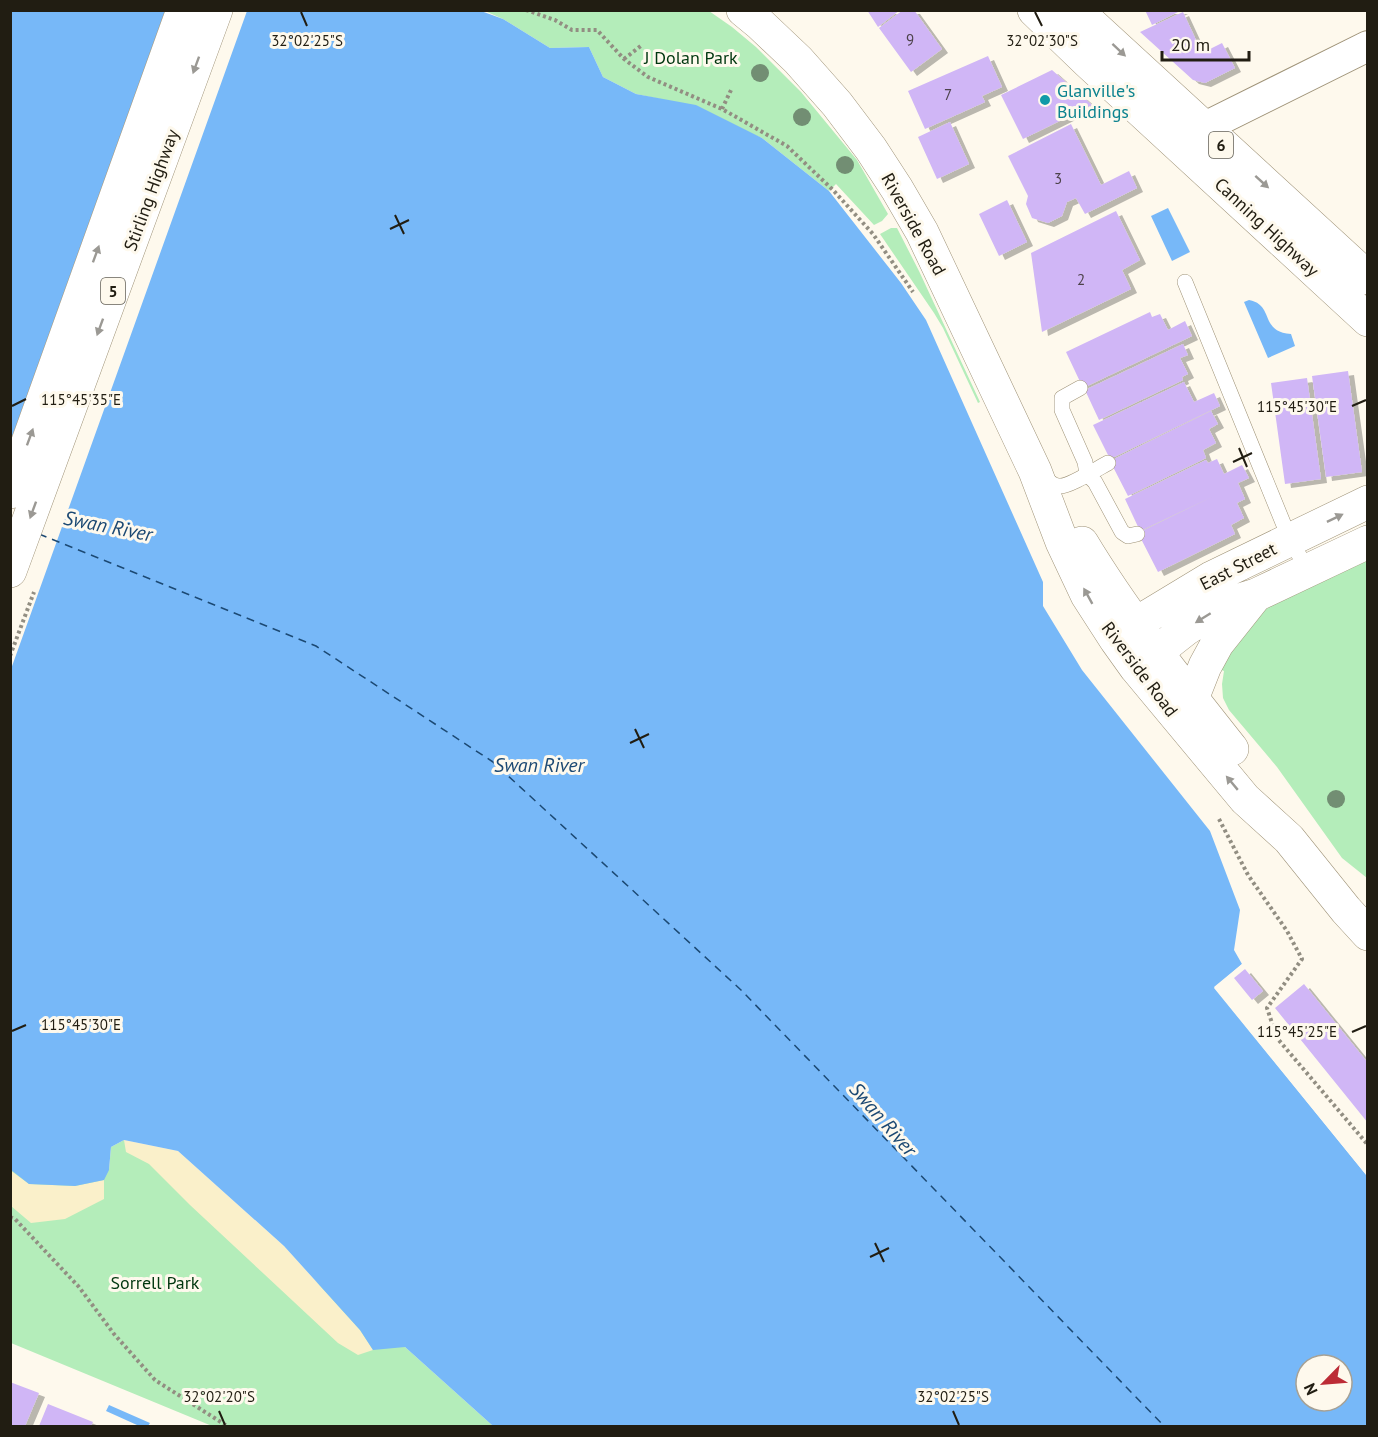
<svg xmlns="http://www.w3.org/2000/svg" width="1378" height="1437" font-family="'PT Sans',sans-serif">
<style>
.green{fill:#b4edba}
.sand{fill:#faf0ca}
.water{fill:#77b8f8;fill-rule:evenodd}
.pier{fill:#fef9ed}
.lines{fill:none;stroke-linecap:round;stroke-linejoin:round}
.ferry{stroke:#1c4973;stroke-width:1.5;stroke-dasharray:8 6;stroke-linecap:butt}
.building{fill:#d0b6f6;filter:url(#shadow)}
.service-casing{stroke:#9f9378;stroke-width:16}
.minor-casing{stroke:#9f9378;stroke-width:32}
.tertiary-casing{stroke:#9f9378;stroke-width:34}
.primary-casing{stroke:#9f9378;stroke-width:34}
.trunk-casing{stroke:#9f9378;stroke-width:34}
.path{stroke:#928e82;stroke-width:4;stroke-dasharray:3 3;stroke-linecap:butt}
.service{stroke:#fff;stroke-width:15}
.minor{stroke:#fff;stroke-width:30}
.tertiary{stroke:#fff;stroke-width:33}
.primary{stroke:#fff;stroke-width:33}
.trunk{stroke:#fff;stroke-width:33}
.tree{fill:#728e73}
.oneway{fill:#9b9994}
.ticks{fill:none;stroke:#211d12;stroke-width:2}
.culture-dot{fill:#0f9aa8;stroke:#fef9ed;stroke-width:2}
.labels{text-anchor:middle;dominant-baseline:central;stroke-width:6;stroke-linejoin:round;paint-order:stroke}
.number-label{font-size:15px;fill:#4d434b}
.shield{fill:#fef9ed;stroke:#635f54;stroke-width:1.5}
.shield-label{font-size:16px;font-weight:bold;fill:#211d12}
.park-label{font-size:18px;fill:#00370f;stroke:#fef9ed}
.culture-label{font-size:18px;fill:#0d838f;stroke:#fef9ed;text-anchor:start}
.street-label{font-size:18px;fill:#211d12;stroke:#fef9ed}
.water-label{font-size:20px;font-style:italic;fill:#1c4973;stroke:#fef9ed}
.ticks-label{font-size:15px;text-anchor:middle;fill:#211d12;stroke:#fef9ed;stroke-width:6;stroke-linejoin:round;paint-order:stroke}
</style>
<defs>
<filter id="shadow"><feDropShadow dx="6" dy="4" stdDeviation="0" flood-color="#0004"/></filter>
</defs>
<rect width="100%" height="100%" fill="#fef9ed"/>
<path class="green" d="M485 11H709L732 27 756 47 801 92 857 160 888 214 882 221 874 225 836 184 829 191 762 138 660 99 636 94 603 77 589 47 550 48 503 19Z
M891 228H897L919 271 980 402 978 403 943 328 934 313 880 234Z
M1367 556V878L1342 858 1277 767 1229 710 1223 698 1222 684 1224 671 1217 668 1254 617 1277 602Z
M124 1140 405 1347 493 1426H212L11 1343 10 1170H109L111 1147Z"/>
<path class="sand" d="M124 1140 178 1151 284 1246 360 1330 373 1350 358 1355 338 1343 190 1205 149 1164 126 1152Z
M10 1170 29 1184 75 1186 104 1180V1199L65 1219 31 1223 11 1206Z"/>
<path class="water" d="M10 11H481L503 19 550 48 589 47 603 77 636 94 696 105 762 138 829 191 901 283 926 320 1043 582V606L1082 670 1210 831 1240 910 1234 950 1242 964 1214 988 1367 1176V1426H493L405 1347 373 1350 360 1330 284 1246 178 1151 124 1140 111 1147 109 1170 104 1180 75 1186 29 1184 11 1170ZM1306 1365H1342V1401H1306Z
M1168 208 1190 252 1172 261 1151 216Z
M1249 300C1275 305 1259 332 1291 334L1295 346 1268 358 1244 302Z
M109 1405 150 1423 148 1426H138L137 1425 106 1411Z"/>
<path class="pier" d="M165 11H247L11 669V440Z
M1242 964 1244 967 1218 988 1368 1172 1367 1176 1214 987Z"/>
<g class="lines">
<path class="ferry" d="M39 534 316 646 493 762 741 990 1164 1426"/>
</g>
<path class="building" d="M867 10H900L878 27Z
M903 10H914L942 49 911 72 879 28Z
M1145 10H1182L1152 25Z
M1183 12 1202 53 1222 43 1235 68 1205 83 1193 80 1140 32Z
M988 56 1002 87 982 96 985 102 925 129 908 91Z
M1052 70 1092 105 1023 139 1001 95Z
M950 122 969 164 937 179 918 137Z
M1071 124 1101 185 1129 171 1137 188 1085 214 1076 198 1067 202 1062 216 1048 223 1032 218 1026 204 1028 196 1008 156Z
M1007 200 1027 242 999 256 979 214Z
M1116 211 1140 260 1122 270 1131 289 1042 332 1031 253Z
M1150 312 1152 317 1160 314 1168 330 1185 321 1192 336 1083 388 1066 352Z
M1183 344 1188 355 1180 358 1188 374 1182 377 1183 380 1099 420 1085 390Z
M1348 371 1362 472 1326 477 1312 376Z
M1307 378 1321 479 1285 484 1271 383Z
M1184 382 1194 402 1214 393 1220 406 1110 459 1093 425Z
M1211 411 1218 424 1209 429 1216 443 1203 450 1206 458 1128 496 1110 461Z
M1217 459 1224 474 1242 465 1249 478 1238 483 1245 499 1237 503 1244 518 1231 525 1235 534 1158 572 1138 533 1214 496 1140 531 1125 499 1206 460 1208 463Z
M1245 969 1263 991 1252 1000 1234 978Z
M1304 984 1368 1063V1123L1275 1008Z
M10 1382 39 1393 25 1426H10Z
M48 1404 93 1422 91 1426H39Z"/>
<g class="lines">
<g class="service-casing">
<path id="service" d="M1185 282 1290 540 1308 570
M1080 388 1062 398V410L1085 462 1087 474 1095 482 1122 532 1128 536 1137 534
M1043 476C1047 480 1053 486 1059 486 1069 487 1098 468 1108 463"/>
</g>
<g class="minor-casing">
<path id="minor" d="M1186 144 1203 128 1368 46"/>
</g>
<g class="tertiary-casing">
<path id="tertiary" d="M743 10 760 24 798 60 837 104 871 149 897 189 922 232 1035 471 1062 542 1087 595 1116 640 1136 668 1245 799 1289 839 1346 910 1368 934
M1082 543C1126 616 1179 682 1232 749
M1119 637 1135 624 1211 578 1368 502
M1139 666 1186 629 1224 605 1256 595 1368 542
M1192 699 1205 666 1217 644 1256 595"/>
</g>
<g class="primary-casing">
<path id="primary" d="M1034 10 1088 62 1368 320
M1076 10 1368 278"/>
</g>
<g class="trunk-casing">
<path id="trunk" d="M10 492 183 10
M10 571 216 10"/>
</g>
<path class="path" d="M526 10 555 20 572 30H597L624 59 648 77 722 109 787 146 833 190 873 234 913 292
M624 59 642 45
M722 109 731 90
M10 656 34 592
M1219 819 1248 875 1287 931 1302 959 1267 1008 1277 1038 1368 1145
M10 1217 15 1219 79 1287 114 1334 155 1380 227 1426"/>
<use href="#service" class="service"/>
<use href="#minor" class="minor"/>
<use href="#tertiary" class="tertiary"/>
<use href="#primary" class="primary"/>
<use href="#trunk" class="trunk"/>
</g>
<g class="tree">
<circle cx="760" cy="73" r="9"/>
<circle cx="802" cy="117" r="9"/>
<circle cx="845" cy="165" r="9"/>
<circle cx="1336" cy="799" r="9"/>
</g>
<defs><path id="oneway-solid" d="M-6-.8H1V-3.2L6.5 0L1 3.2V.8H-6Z" transform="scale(1.5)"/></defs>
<g class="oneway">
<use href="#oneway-solid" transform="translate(1119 50) rotate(43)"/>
<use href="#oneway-solid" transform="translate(196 65) rotate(110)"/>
<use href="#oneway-solid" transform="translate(1262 182) rotate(42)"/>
<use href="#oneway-solid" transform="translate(96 254) rotate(-70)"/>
<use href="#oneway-solid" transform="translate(100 327) rotate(110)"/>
<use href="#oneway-solid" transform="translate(30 437) rotate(-70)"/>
<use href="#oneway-solid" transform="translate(33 510) rotate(110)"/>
<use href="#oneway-solid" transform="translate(1335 518) rotate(-26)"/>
<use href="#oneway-solid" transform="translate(1088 596) rotate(-119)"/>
<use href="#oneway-solid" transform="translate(1203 618) rotate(148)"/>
<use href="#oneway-solid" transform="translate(1232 783) rotate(-130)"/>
</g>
<path class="ticks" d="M301 12 307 26M1035 12 1042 26M395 215 404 234M390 229 409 220M12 406 26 399M1352 406 1366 400M1239 448 1247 467M1233 462 1252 453M635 729 644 748M630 743 649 734M12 1031 26 1025M1352 1032 1366 1026M875 1243 884 1262M870 1257 889 1248M219 1411 225 1425M953 1411 959 1425"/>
<circle class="culture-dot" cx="1045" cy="100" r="6"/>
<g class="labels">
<g class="number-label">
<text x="910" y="39">9</text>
<text x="948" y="94">7</text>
<text x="1058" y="178">3</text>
<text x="1081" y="279">2</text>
</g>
<g class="shield">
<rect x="1209" y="132" width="24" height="26" rx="4.5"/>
<rect x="101" y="278" width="24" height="26" rx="4.5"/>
</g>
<g class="shield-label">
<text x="1221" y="145">6</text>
<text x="113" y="291">5</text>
</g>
<g class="park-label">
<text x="691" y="57">J Dolan Park</text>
<text x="155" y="1282">Sorrell Park</text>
</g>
<g class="culture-label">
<text x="1057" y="90">Glanville's<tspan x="1057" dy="21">Buildings</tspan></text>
</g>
<g class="street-label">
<text transform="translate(151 190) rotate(-70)">Stirling Highway</text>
<text transform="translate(914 224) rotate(61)">Riverside Road</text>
<text transform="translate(1267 227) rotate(43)">Canning Highway</text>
<text transform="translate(1238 566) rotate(-27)">East Street</text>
<text transform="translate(1140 669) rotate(53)">Riverside Road</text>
</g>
<g class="water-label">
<text transform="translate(108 526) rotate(11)">Swan River</text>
<text x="539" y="765">Swan River</text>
<text transform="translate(883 1119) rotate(49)">Swan River</text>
</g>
</g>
<g class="ticks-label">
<text x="307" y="46">32°02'25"S</text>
<text x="1042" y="46">32°02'30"S</text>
<text x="81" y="405">115°45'35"E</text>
<text x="1297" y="412">115°45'30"E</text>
<text x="81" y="1030">115°45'30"E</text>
<text x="1297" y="1037">115°45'25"E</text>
<text x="219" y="1402">32°02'20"S</text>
<text x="953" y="1402">32°02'25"S</text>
</g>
<rect width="1378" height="1437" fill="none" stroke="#211d12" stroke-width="24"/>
<g transform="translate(1324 1383) rotate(245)"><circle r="28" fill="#fef9ed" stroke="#a6a195" stroke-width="1.5"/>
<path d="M0-4.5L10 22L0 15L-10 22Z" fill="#bc2c36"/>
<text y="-9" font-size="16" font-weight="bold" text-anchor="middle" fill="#211d12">N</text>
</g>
<path d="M1162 51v9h87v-9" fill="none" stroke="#211d12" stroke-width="3"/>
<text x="1171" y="51" font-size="18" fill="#211d12" stroke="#fef9ed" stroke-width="4.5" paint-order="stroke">20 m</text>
</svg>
